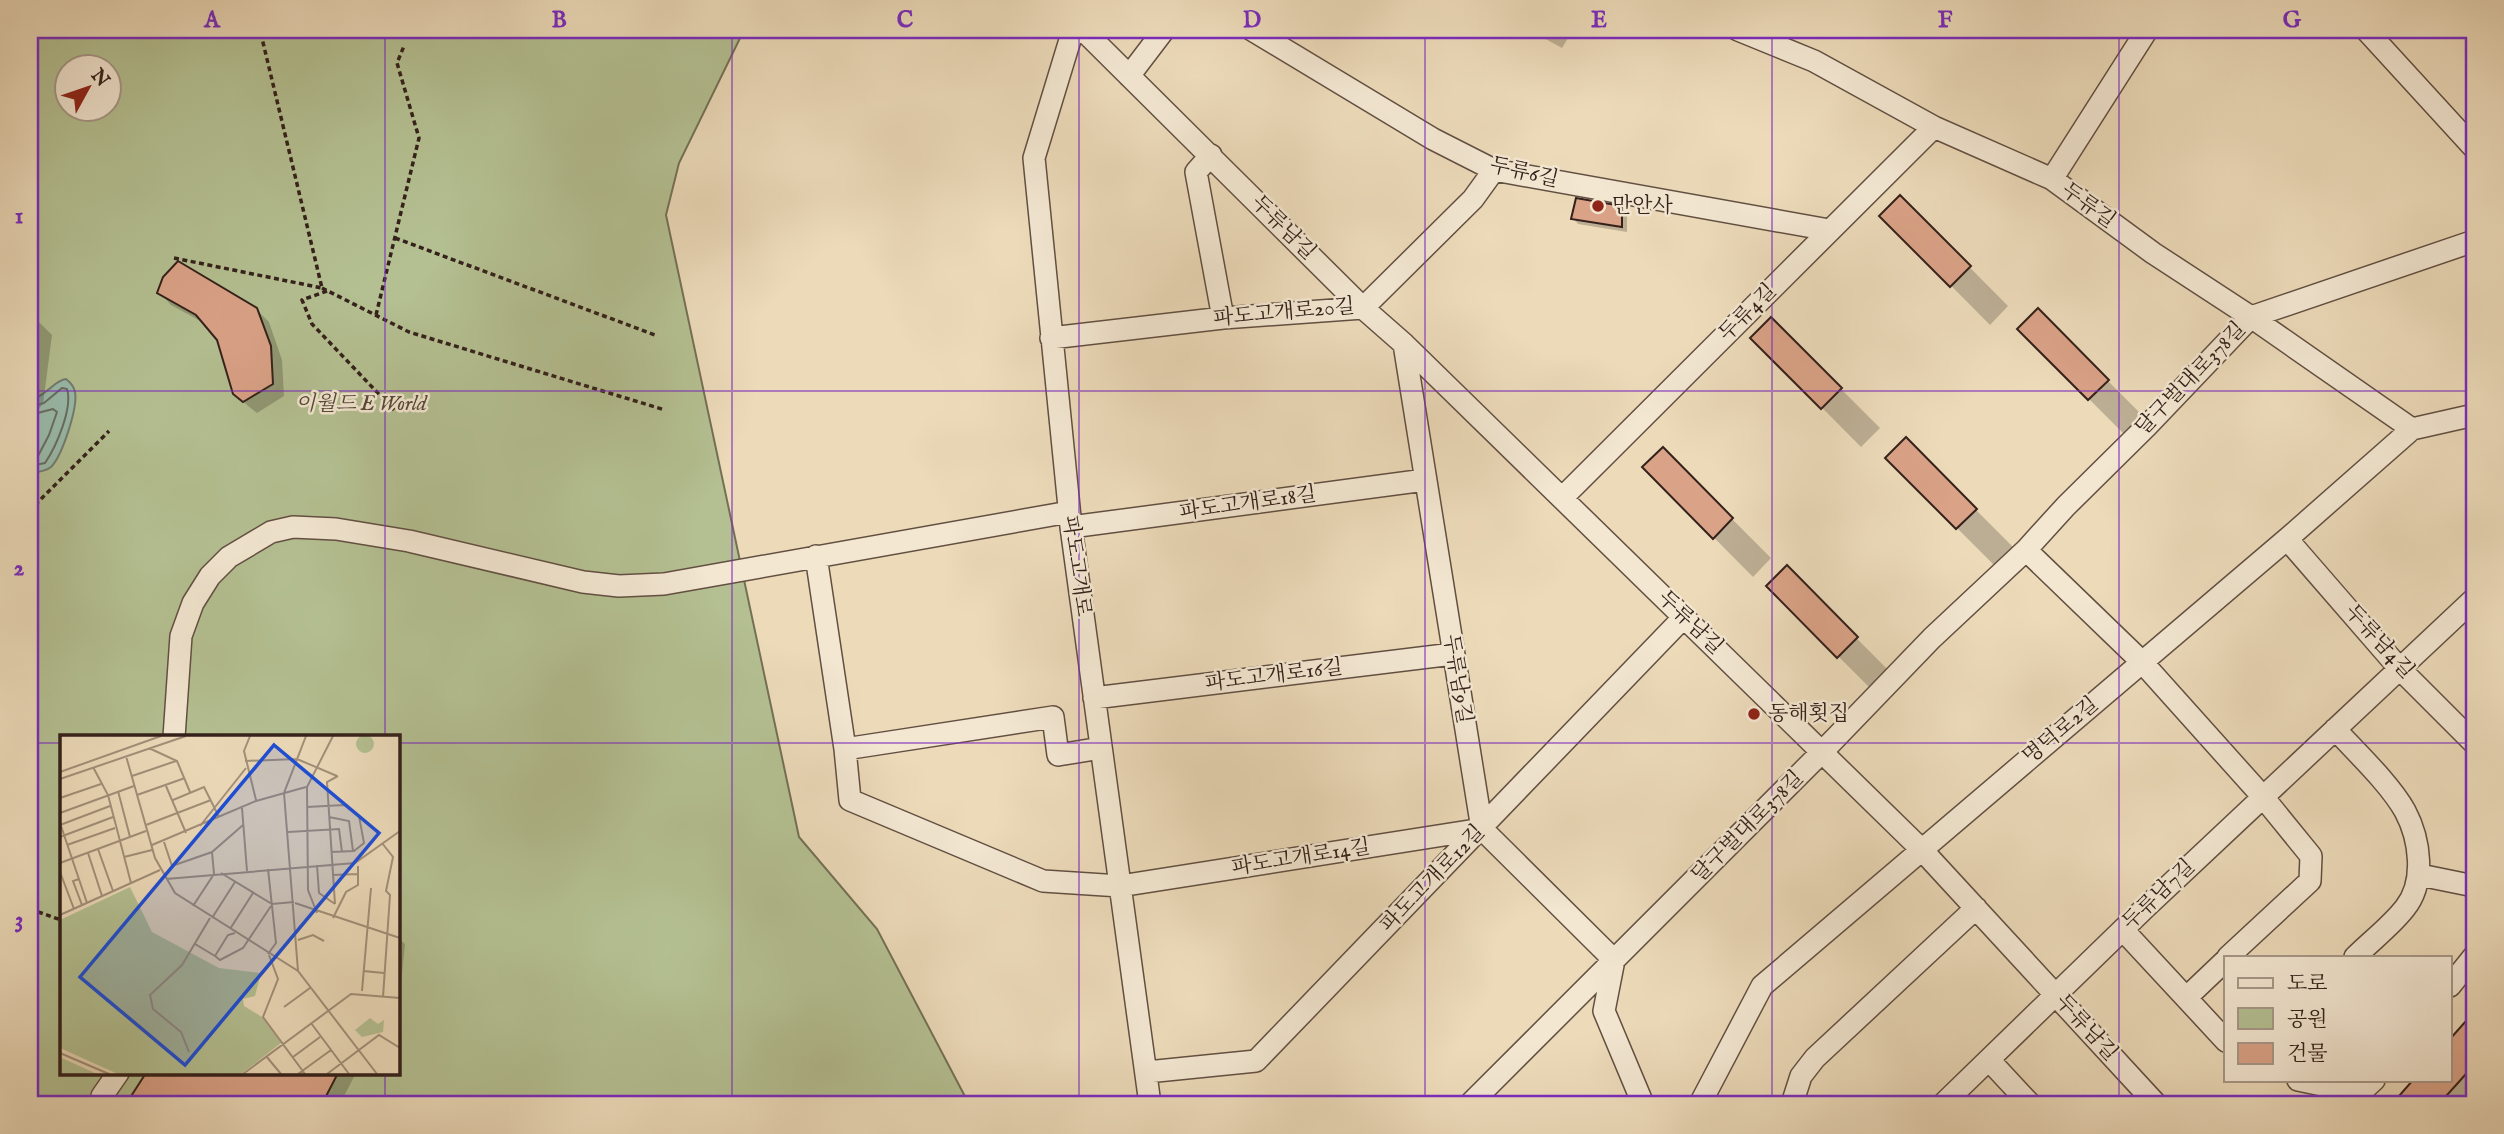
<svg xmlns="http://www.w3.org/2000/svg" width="2504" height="1134" font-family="'IM FELL English','Noto Serif KR',serif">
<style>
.green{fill:#b4c092;stroke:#747056;stroke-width:2;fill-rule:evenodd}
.water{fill:#99bbab;stroke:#717d71;stroke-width:2}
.shadow{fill:#0003}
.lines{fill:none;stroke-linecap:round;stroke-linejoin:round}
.shore{stroke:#666e63;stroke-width:2}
.building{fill:#daa287;stroke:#34211b;stroke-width:2}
.minor-casing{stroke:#624f42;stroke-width:24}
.path{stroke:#34211b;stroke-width:3.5;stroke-dasharray:5 3.5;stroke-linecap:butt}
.minor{stroke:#f3e7d2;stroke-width:21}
.grid{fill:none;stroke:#7b2cbf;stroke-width:2;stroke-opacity:0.55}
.poi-dot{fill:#8f2418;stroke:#f3e7d2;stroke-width:2.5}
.labels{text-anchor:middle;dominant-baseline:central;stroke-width:5;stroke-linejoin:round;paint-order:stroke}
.street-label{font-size:21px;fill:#34211b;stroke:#f3e7d2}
.poi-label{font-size:21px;fill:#34211b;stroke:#f3e7d2;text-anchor:start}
.park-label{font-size:21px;font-style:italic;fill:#544939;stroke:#f3e7d2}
.inset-road{fill:none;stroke:#a2907a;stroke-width:2}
.view{fill:#1d4ed8;fill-opacity:0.15;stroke:#1d4ed8;stroke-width:3.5}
.inset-edge{fill:none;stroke:#34211b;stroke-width:3.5}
.neatline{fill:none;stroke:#7b2cbf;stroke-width:2.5}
.grid-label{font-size:23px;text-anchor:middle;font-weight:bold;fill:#7b2cbf}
</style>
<rect width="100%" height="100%" fill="#ecdab9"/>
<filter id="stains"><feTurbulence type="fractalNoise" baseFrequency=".00286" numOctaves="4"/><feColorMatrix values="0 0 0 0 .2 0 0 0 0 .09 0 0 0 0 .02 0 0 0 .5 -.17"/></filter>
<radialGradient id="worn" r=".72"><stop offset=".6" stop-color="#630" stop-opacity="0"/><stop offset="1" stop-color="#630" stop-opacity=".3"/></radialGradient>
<path class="green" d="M30 30H744L679 163 666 215 799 837 877 929 969 1104H30ZM66 66H108V108H66ZM61 737H397V1073H61Z"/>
<path class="water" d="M66 379C71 383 74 386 75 392 78 408 62 456 51 467 45 472 37 472 30 473V400C47 396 54 380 66 379Z"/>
<path class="shadow" d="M1324 30H1345L1341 39Z
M1529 30H1573L1562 48Z
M1900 197 2008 306 1990 325 1882 216Z
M1621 208 1627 214V232L1578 224 1573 218Z
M159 292 256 309 269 322 282 360 284 396 257 413 248 406 235 393 218 340 206 324 171 305Z
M2038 311 2149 422 2131 441 2019 329Z
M30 318 40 323 52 335 43 404 30 418Z
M1771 319 1880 428 1861 447 1753 338Z
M1906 440 2017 551 1999 570 1887 458Z
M1662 449 1771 558 1753 577 1644 467Z
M1787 568 1895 677 1877 695 1768 586Z
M397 937 405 944 401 983 397 991Z
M2474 1014V1084L2456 1104H2409L2401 1096 2415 1080H2450V1041Z
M148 1073H356L340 1104H128Z"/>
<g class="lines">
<path class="shore" d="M30 407 44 403 62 388 67 389C73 408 56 447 45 463L30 466
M30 415 53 409 57 412 49 435 38 456 30 457"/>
</g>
<path class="building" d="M1900 195 1971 266 1950 287 1879 216Z
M1576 198 1622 206V227L1571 219Z
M178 261 257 308 271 346 273 384 243 402 233 394 217 340 196 315 157 293 163 277Z
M2038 308 2109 380 2088 400 2017 329Z
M1771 317 1842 388 1821 409 1750 338Z
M1906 437 1977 509 1956 529 1885 458Z
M1663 447 1733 518 1713 539 1642 467Z
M1787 565 1858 637 1837 658 1766 586Z
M2474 1012V1065L2439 1104H2407L2399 1096 2413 1080H2450V1039Z
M146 1073H338L322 1104H126Z"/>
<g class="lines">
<g class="minor-casing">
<path id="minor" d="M1073 30 1034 158 1071 527 1150 1104
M1083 30 1363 308 1404 344 1922 850 2156 1104
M1252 30 1433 139 1494 170 1829 230
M1738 30 1814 61 1934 127 2052 179 2153 253 2251 317 2412 429
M2366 30 2474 148
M1129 76 1164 30
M1211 155 1196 172 1223 318
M2052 179 2147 30
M1051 338 1223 318 1363 308 1473 199 1494 170
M1404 344 1482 829 1614 960
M1562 498 1934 127
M1071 527 1425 480
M2287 539 2399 668 2474 743
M2026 550 2142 662 2263 797 2311 856 2310 881 2228 957
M816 556 845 749 1053 717 1058 755 1101 748
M1094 698 1453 654
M2335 729C2357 753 2390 784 2405 811 2420 839 2426 882 2405 908 2391 926 2371 941 2355 957
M174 737 181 636 193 603 210 576 229 557 271 532 293 527 336 529 409 541 583 582 619 586 664 584 1069 512
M845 749 850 800 1043 881 1120 886 1482 829
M2420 875 2474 886
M2123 930 2226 1041
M1614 960 1604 1011 1643 1104
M2450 986 2474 956
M2186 998 2226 960
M1989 1060 2030 1104
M1147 1072 1256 1061 1684 617
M2298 1080 2360 1093 2374 1080
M102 1096 118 1073
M1470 1104 1822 752 1932 638 2026 550 2066 506 2147 426 2251 317 2474 241
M1700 1104 1762 986 2287 539 2412 429 2474 415
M1792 1104 1801 1076 1815 1058 1976 908
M1943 1104 2145 908 2474 599"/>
</g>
<path class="path" d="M395 238 655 335
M174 258 322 288 260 30
M322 288 409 332 665 410
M327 291 302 300 312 324 394 410
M376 315 419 138 397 63 404 46
M30 520V510L109 431
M30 909 61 920"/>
<use href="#minor" class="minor"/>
</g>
<path class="grid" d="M385 30V737M732 30V1104M1079 30V1104M1425 30V1104M1772 30V1104M2119 30V1104M30 391H2474M30 743H61M397 743H2474M385 1073V1104"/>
<g class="poi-dot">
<circle cx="1598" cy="206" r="7"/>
<circle cx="1754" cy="714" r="7"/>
</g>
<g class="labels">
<g class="street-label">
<text transform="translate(1524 173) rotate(13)">두류6길</text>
<text transform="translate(2088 206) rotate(36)">두류길</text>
<text transform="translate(1283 228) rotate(45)">두류남길</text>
<text transform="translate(1284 313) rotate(-5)">파도고개로20길</text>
<text transform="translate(1748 313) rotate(-45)">두류4길</text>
<text transform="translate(2191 379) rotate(-46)">달구벌대로378길</text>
<text transform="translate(1248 504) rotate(-8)">파도고개로18길</text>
<text transform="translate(1076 566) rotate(82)">파도고개로</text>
<text transform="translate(1690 623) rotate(44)">두류남길</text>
<text transform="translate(2379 642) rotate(48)">두류남4길</text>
<text transform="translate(1274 676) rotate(-7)">파도고개로16길</text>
<text transform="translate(1457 679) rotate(81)">두류남9길</text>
<text transform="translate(2061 731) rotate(-40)">명덕로2길</text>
<text transform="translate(1748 827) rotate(-45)">달구벌대로378길</text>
<text transform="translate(1301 858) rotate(-9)">파도고개로14길</text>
<text transform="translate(1433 879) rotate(-46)">파도고개로12길</text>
<text transform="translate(2159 895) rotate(-44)">두류남7길</text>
<text transform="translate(2086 1028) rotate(48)">두류남길</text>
</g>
<g class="poi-label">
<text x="1612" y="206">만안사</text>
<text x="1768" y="714">동해횟집</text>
</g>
<g class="park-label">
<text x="361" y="404">이월드 E World</text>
</g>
</g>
<g transform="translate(60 735)">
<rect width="340" height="340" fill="#ecdab9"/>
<path d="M296 9a9 9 0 1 1 18 0a9 9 0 1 1-18 0ZM70 152 92 197 159 233 201 238 195 261 183 264 184 271 202 282 221 308 181 339H58L0 313V185ZM310 283 318 289 324 285 323 297 302 302 295 295ZM0 322 4 324 37 339H0Z" fill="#b4c092"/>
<path class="inset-road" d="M190 1 184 16 196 65M91 14 117 26 130 57M66 21 95 123 115 158 238 236 317 339M185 26 237 24 277 41M33 32 48 60 71 148M0 37 101 1M72 41 116 26M0 44 126 1M106 51 126 98M58 56 70 102M77 60 125 43M0 63 41 49M113 65 144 52 159 82M247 72 284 70 299 81 304 108 294 116 271 117M182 73 187 136M0 78 74 51M269 82 289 86 293 116M0 88 27 168M0 90 50 71M86 90 151 65M140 91 186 33M228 97 279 94 282 117M0 102 53 82M104 107 112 131 152 117 183 90M322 108 333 122 326 156 330 160 323 262M7 110 55 93M92 110 196 66 246 52M38 114 53 156M28 118 42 161M64 122 92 115M0 128 86 96M257 130 259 158 275 169M208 134 216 208 208 219M0 137 14 174M161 138 212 169 234 167M272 140 298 139M19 144 13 146 22 170M106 144 295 128 340 96M235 168 340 203M275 169 267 47 278 41M133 171 154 139 152 117M257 178 248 155 247 52 273 1M0 180 100 135M152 183 175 147M273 183 286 157 298 150V131M170 194 193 158M238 205 253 200 264 206M135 209 155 221 168 200 175 198M209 220 218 244 203 282 245 339M155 221 160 225 183 213 211 171M238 236 224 58 246 1M303 236 324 238M302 256 311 153M224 272 250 253M251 288 289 339M129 317 121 297 93 274 90 260 122 230 150 183M0 318 49 339M206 321 221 339M233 322 260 302M183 339 291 259 340 263M238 339 271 315M267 339 319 300 340 313"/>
<path class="view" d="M214 10 319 98 125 330 20 242Z"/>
<rect width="340" height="340" class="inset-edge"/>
</g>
<rect width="2504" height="1134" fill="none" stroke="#ecdab9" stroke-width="77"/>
<rect x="2224" y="956" width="228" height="126" fill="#f3e7d2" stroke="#a79889" stroke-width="2"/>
<rect x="2238" y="978" width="35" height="10" fill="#f3e7d2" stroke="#a79889" stroke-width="2"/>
<text x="2287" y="990" font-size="21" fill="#34211b">도로</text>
<rect x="2238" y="1008" width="35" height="21" fill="#b4c092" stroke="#a79889" stroke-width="2"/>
<text x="2287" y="1026" font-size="21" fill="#34211b">공원</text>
<rect x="2238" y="1043" width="35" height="21" fill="#daa287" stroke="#a79889" stroke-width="2"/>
<text x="2287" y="1060" font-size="21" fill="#34211b">건물</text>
<g transform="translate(88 88) rotate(50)"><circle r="33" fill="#f3e7d2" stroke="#a79889" stroke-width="2"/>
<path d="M0-5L12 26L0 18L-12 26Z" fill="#8f2418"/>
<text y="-10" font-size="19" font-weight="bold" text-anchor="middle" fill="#34211b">N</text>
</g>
<rect x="38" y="38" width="2428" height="1058" class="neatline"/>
<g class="grid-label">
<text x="212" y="27">A</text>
<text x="559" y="27">B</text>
<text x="905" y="27">C</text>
<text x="1252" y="27">D</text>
<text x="1599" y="27">E</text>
<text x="1945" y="27">F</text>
<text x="2292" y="27">G</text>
<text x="19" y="223">1</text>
<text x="19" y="575">2</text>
<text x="19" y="927">3</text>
</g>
<rect width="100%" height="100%" filter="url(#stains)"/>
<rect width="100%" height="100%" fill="url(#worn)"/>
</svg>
